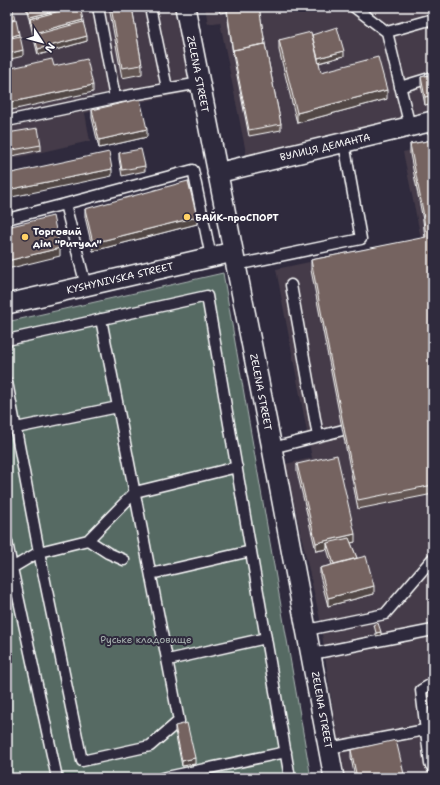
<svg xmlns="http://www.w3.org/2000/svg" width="440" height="785" font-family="'Shantell Sans',sans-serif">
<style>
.built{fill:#443b48}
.green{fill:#566a64;stroke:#aab4b2}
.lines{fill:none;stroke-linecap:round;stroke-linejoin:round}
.service-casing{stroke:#fff;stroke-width:13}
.minor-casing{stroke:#fff;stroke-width:22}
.service{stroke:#2f2a3d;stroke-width:10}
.minor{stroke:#2f2a3d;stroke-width:19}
.wall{fill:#645653;stroke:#fff}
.shaded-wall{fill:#514644;stroke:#fff}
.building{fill:#746461;stroke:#fff}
.poi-dot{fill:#ffd166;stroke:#2f2a3d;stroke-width:1.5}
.labels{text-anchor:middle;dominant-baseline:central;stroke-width:4;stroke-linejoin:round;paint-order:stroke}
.street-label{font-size:10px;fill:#fff;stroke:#2f2a3d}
.poi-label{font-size:10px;font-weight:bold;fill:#fff;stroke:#2f2a3d;text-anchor:start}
.park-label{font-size:10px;fill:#aab4b2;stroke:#2f2a3d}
</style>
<rect width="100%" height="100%" fill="#2f2a3d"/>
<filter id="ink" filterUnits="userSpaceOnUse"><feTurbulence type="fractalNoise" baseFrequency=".025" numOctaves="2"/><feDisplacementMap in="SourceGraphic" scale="8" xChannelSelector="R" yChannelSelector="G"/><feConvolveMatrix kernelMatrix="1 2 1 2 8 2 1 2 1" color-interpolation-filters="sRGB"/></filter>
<g filter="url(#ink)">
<path class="built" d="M7 7H180L196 91 85 113 90 141 7 160Z
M205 7H433V120L248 163 220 22 208 24Z
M433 145V778H344L330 692 320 619 285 464 312 458 276 269 376 248 422 243 403 152Z"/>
<path class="green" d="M223 273 311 778H7V322Z"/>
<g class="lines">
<g class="service-casing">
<path id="service" d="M98 7 115 98
M150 7 167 88
M354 7 387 32
M400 87 433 77
M7 121 115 98 200 83
M410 127 387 32 433 19
M65 204 193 170 211 257
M7 219 65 204 86 286
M236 265 361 239 344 143
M291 285 318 436
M7 340 207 296 290 778
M7 382 39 552 82 761 150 746 179 721 101 319
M16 428 118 407
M272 448 343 430
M88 540 108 553 124 560
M7 542 12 568 7 569
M151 574 251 551
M307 630 385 614 433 558
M312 654 433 630
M168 660 266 638
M433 683 421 690 430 764 433 768
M329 748 425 730
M57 778 12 568 39 552 88 540 135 492 237 467
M162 778 286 752"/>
</g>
<g class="minor-casing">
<path id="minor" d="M185 7 272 448 334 778
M217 173 433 121
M7 304 233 252"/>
</g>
<use href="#service" class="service"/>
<use href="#minor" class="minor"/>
</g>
<path class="wall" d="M26 7 83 22 87 41 38 55Z
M109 7H132L142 65V74L122 78Z
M218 7H259L265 44 281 124V130L249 136 233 55 227 12 220 13Z
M312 35 344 56 319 63 321 72 387 99 297 123 279 50V40L312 37Z
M433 74V103L425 105 421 85V77Z
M92 110 147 137 99 148 92 118Z
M7 133 41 145V150L7 157Z
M433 140V494L358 509 311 270V260L425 238 423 220 410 154V144Z
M119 153 145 166V171L122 176 119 159Z
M85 209 197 224 93 251 85 217Z
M297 464 355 542 351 543 357 558 374 594 328 606 320 576V568L332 565 327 549 316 551 297 472Z
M175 726 195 764 182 766 175 731Z
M351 750 404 778H355L351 758Z"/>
<path class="shaded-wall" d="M70 7H80L30 19V23V17Z
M83 20V26L34 35V39V33Z
M19 34V40L7 43V38Z
M87 36V41L38 55V49Z
M23 50V56L7 60V54Z
M344 51V56L318 63V58Z
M93 85V92L7 111V103Z
M387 90V99L297 123V113Z
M433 95V103L425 105V97Z
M147 129V137L99 148V140Z
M112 169V176L7 198V190Z
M197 217V224L93 251V243Z
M60 248V256L7 269V261Z
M355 534V542L328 548 327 543V549L316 551V543Z
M374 586V594L328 606V598Z
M381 632V635L376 636V633Z
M195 758V764L182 766V761Z
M404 774V778H387Z"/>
<path class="building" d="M7 7H12L15 19 7 22Z
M27 7H70L30 17Z
M75 7H80L83 20 34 33 30 19Z
M111 7H132L142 65 122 68Z
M237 7H259L265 44 233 50V52L227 9Z
M16 20 19 34 7 38V22Z
M83 22 87 36 38 49 34 35Z
M337 27 344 51 318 58 312 35Z
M311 32 321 72 378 57 387 90 297 113 279 40Z
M20 36 23 50 7 54V39Z
M265 44 281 124 249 130 233 50Z
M52 59 54 66 87 59 93 85 7 103V69Z
M433 74V95L425 97 421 77Z
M140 99 147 129 99 140 92 110Z
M38 128 41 145 7 151V133Z
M433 140V485L358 500 311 260 426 237 423 211 410 144Z
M141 149 145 166 122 170 119 153Z
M109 152 112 169 7 190V174Z
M188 181 197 217 93 243 85 209Z
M53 216 60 248 7 261V227Z
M337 455 355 534 316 543 297 464Z
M349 538 357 558 334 564 327 543Z
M366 556 374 586 328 598 320 568Z
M378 623 381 632 376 633 374 625Z
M187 723 195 758 182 761 175 726Z
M396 740 404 774 387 778H357L351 750Z"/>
</g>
<g class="poi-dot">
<circle cx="187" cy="217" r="4"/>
<circle cx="25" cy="237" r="4"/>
</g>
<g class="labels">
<g class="street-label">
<text transform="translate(198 74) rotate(79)">ZELENA STREET</text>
<text transform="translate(325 147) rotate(-13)">ВУЛИЦЯ ДЕМАНТА</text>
<text transform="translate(120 278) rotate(-13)">KYSHYNIVSKA STREET</text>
<text transform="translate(261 392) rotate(79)">ZELENA STREET</text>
<text transform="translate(322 710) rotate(80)">ZELENA STREET</text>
</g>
<g class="poi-label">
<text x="195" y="217">БАЙК-проСПОРТ</text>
<text x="33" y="231">Торговий<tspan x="33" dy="12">дім "Ритуал"</tspan></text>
</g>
<g class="park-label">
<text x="146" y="639">Руське кладовище</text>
</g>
</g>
<rect width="440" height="785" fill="none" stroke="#2f2a3d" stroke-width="24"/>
<rect x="12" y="12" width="416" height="761" fill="none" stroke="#fff" stroke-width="1.5" filter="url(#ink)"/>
<g transform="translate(42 42) rotate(126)" stroke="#2f2a3d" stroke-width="3" paint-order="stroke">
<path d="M0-3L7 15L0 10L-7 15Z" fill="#ffffff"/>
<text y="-6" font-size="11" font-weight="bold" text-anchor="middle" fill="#ffffff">N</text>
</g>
</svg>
